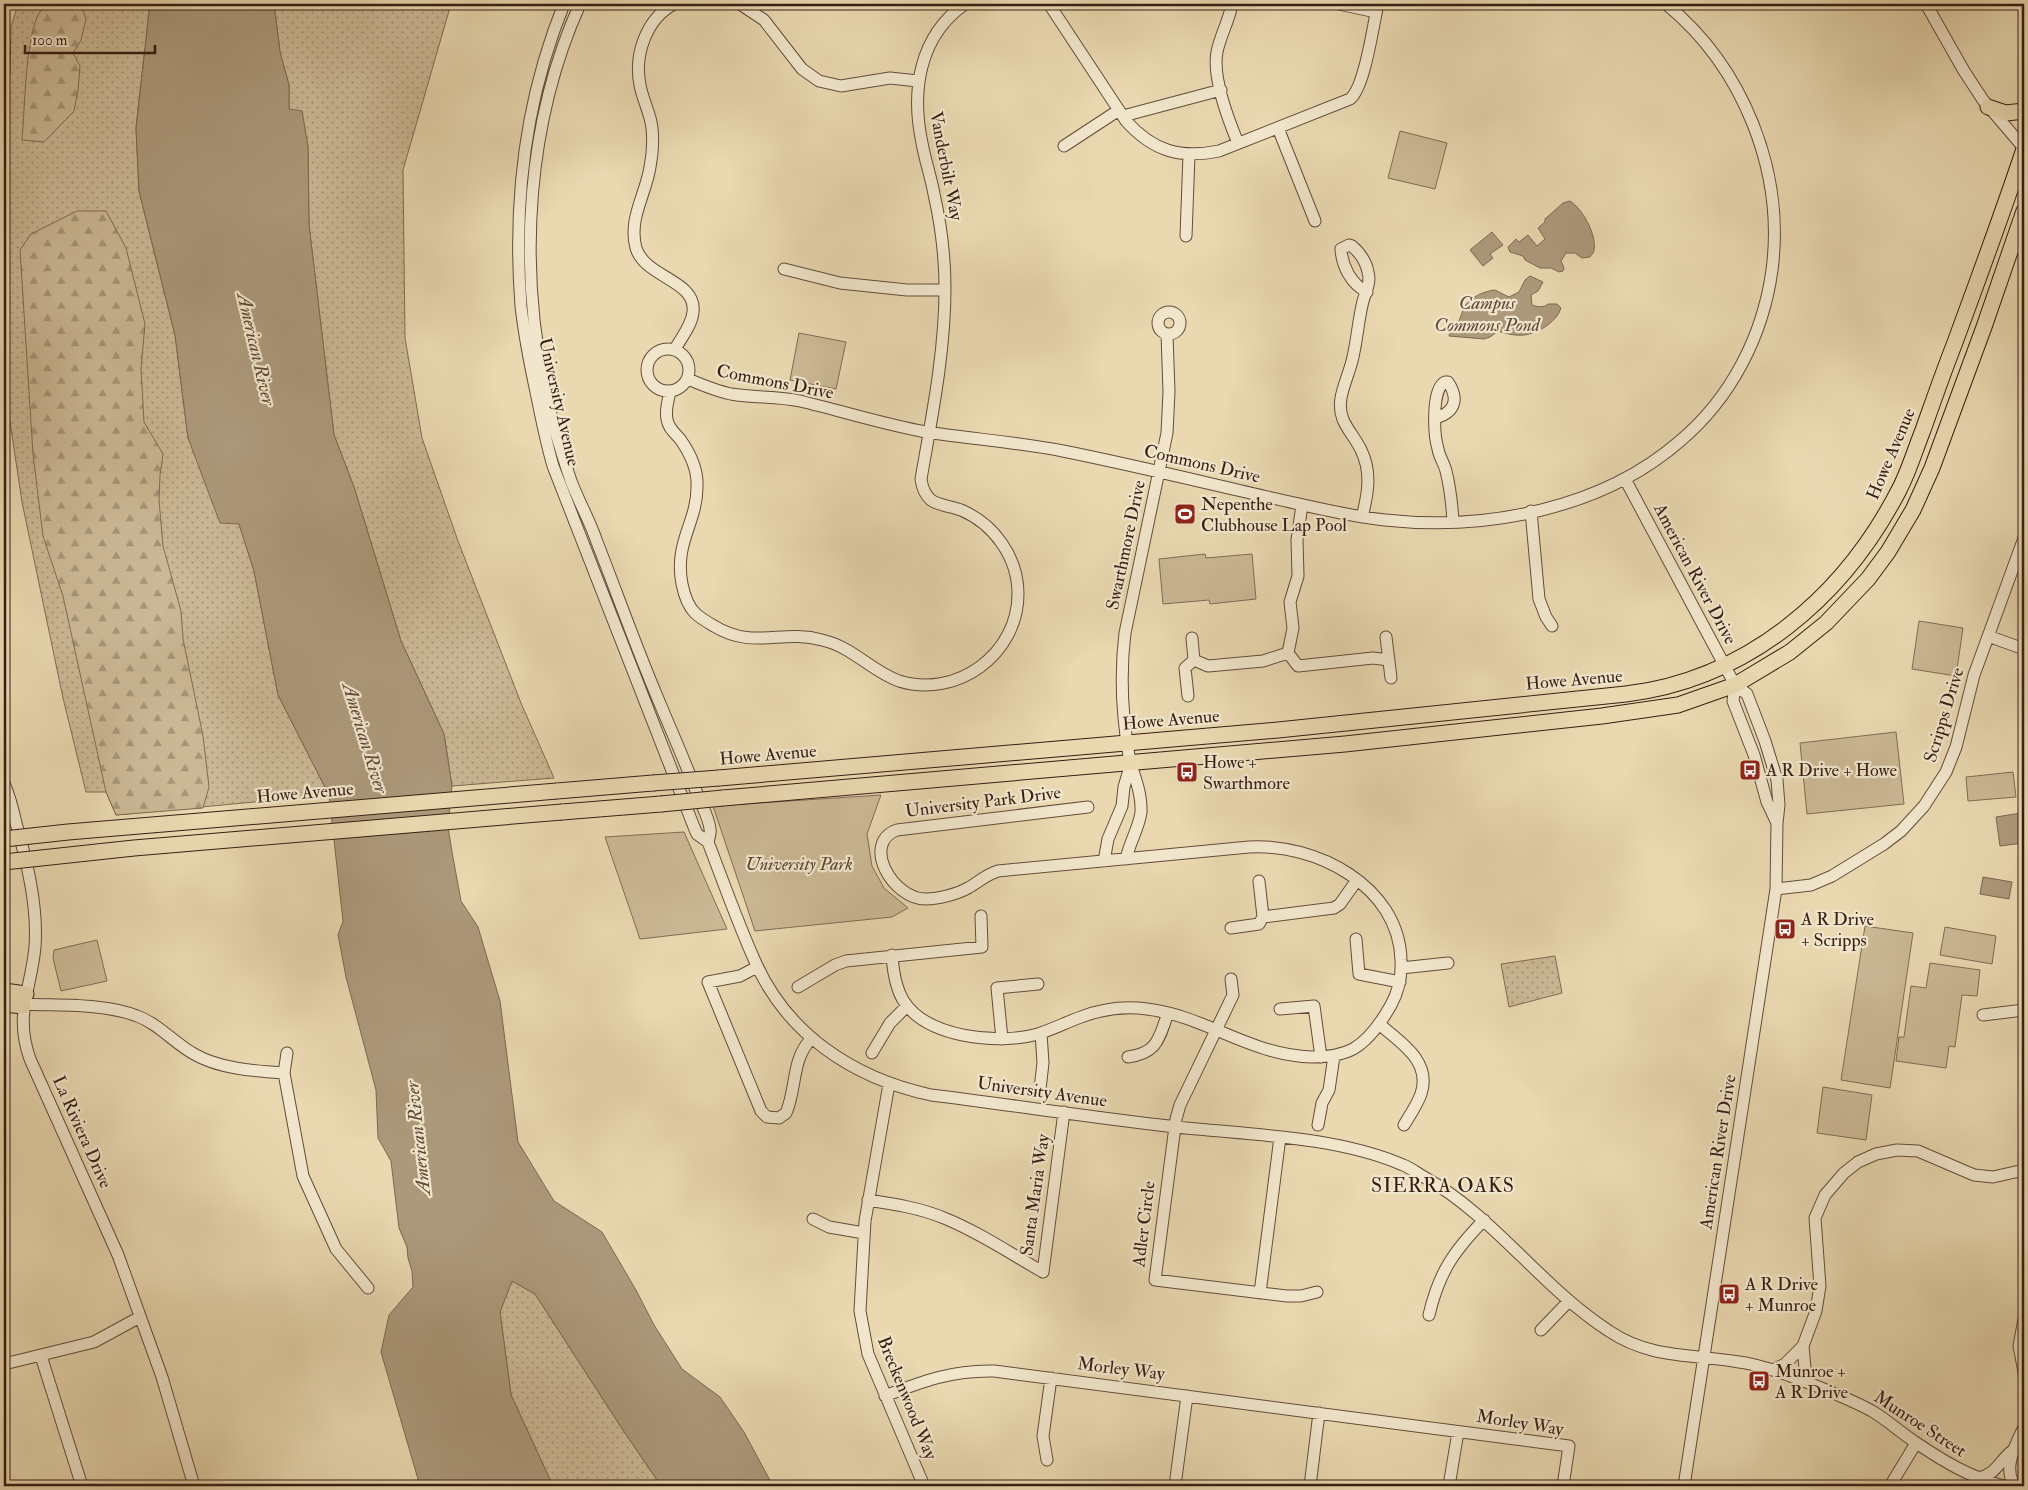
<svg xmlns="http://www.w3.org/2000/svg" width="2028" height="1490" font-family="'IM FELL Double Pica',serif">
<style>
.grass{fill:url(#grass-dots);stroke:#806b54}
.forest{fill:url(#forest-firs);stroke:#806b54}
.park{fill:#cbb895;stroke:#806b54}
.water{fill:#ac997b;stroke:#7d6851}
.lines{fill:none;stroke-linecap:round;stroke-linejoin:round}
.minor-casing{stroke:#634c3a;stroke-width:13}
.major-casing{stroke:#361e13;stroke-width:17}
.minor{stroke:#f1e6cc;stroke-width:11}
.major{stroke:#e9d8b0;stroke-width:15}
.major-bridge-casing{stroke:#361e13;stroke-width:17;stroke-linecap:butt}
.major-bridge{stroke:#e9d8b0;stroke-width:15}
.labels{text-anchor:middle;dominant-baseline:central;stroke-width:4.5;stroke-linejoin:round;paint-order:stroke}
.street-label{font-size:18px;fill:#361e13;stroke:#f1e6cc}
.poi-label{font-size:18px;fill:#361e13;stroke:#f1e6cc;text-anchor:start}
.park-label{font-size:18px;font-style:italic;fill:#5b4434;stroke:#f1e6cc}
.water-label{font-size:19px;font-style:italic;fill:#5f4937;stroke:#f1e6cc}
.quarter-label{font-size:20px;letter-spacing:1px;fill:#361e13;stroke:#f1e6cc}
</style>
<defs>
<pattern id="grass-dots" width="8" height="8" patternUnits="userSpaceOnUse" patternTransform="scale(1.25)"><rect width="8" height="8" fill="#cbb895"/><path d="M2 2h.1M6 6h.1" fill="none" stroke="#a69578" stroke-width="1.8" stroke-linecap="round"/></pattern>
<pattern id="forest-firs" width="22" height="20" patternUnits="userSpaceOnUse" patternTransform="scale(1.25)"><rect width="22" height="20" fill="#cbb895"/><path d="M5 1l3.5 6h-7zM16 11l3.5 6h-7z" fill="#a69578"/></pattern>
</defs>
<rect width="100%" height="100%" fill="#e9d8b0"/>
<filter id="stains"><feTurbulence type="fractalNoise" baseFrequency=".004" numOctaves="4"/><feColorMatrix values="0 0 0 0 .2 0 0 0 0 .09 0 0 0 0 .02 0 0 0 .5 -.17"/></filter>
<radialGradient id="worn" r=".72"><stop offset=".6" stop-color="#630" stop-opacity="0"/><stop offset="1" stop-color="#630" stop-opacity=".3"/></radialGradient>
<path class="grass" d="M18 4H150L136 128 139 191 175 335 188 438 239 524 254 571 278 695 329 795 116 815 106 792H86L63 698 22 502 9 415 4 305V98L10 76 11 27Z
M274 4H451L403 170 405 338 422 438 458 541 521 703 554 778 452 786 444 734 401 641 354 487 334 435 309 225 308 146 289 109V85L280 52Z
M1555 956 1562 993 1509 1007 1501 964Z
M512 1281 535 1294 621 1427 661 1486H553L511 1395 500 1312Z"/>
<path class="forest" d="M49 4H81L86 19 81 40 73 53 80 66 78 91 74 111 44 142 22 140C25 107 25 44 38 15 40 11 45 7 49 4Z
M77 211H106L126 248 145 324 141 369 144 422 163 454 160 475 159 500 163 546 181 611 183 639 203 736 209 787 203 808 116 815 106 792 63 596 43 536 33 454 20 250 31 234Z"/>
<path class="park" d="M1400 131 1447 143 1435 189 1388 178Z
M799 333 846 342 836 389 790 380Z
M1205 554 1206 558 1252 554 1256 599 1210 604 1209 600 1163 604 1159 559Z
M1919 621 1963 628 1956 676 1912 669Z
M1896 732 1904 804 1807 814 1800 743Z
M2013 772 2016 797 1968 801 1966 777Z
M881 795 867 834 872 866 884 888 908 908 892 917 755 931 713 806Z
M684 832 727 929 640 939 605 837Z
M1865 926 1913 933 1890 1088 1841 1080Z
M1945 927 1996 936 1992 964 1940 955Z
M97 940 107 981 61 991 53 958 54 950Z
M1930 963 1980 970 1977 996 1962 995 1955 1047 1949 1046 1946 1068 1896 1061 1899 1037H1904L1911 986 1926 988Z
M1823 1087 1872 1095 1866 1140 1817 1133Z"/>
<path class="water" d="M150 4H274L280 52 289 85V109L302 111 308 146 309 225 334 435 354 487 401 641 444 734 452 786 448 827 452 852 461 901 478 927 500 1001 518 1142 554 1201 602 1232 636 1290 654 1325 682 1369 720 1397 744 1432 773 1486H661L621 1427 535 1294 512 1281 500 1312 511 1395 553 1486H420L381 1352 389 1315 413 1287 412 1271 408 1258 407 1247 399 1228 391 1161 378 1138 376 1090 346 977 338 935 343 921 329 795 278 695 254 571 239 524 220 523 188 438 175 335 139 191 136 128Z
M1570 201C1582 208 1597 235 1594 250 1594 253 1591 255 1590 257L1582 258 1575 253H1566L1561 261 1564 268 1563 271 1559 272 1551 268H1540L1525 260 1523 256 1510 252 1508 247 1516 239 1519 242 1528 235 1537 246 1545 239 1538 228 1545 222V219L1563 203Z
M1492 232 1503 245 1490 254 1493 258 1483 266 1470 250Z
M1530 276 1543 282 1538 291 1531 295 1532 305C1538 307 1544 308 1548 304H1557L1561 308C1557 321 1541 331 1529 334 1519 337 1507 334 1498 331L1490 337 1484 339 1449 336 1450 331C1460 325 1459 319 1464 308 1469 297 1485 291 1495 290L1509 297 1519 292 1525 280Z
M2021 813 2024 843 2000 846 1996 817Z
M1983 877 2012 882 2009 899 1980 894Z"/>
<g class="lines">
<g class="minor-casing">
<path id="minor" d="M564 4C525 100 513 203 521 306 524 334 530 364 536 392 541 417 546 442 553 466L694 827 697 834 708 842
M580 4C527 122 518 262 545 388 551 419 561 451 571 481 579 502 590 521 597 542 617 593 635 644 656 694 670 728 685 761 698 796 702 806 709 818 710 829 711 833 709 838 708 842 723 881 737 921 754 959 786 1034 853 1078 931 1095 1013 1105 1095 1118 1177 1127 1250 1135 1336 1136 1403 1165 1411 1168 1417 1173 1424 1177 1494 1216 1541 1287 1609 1331 1650 1359 1693 1354 1739 1362 1755 1364 1770 1369 1785 1374 1814 1385 1844 1396 1872 1411 1887 1420 1900 1432 1915 1442 1943 1461 1971 1478 2004 1486
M674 4C646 19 634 55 640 85 642 96 647 107 650 118 654 132 653 152 650 167 646 194 628 219 636 248 645 278 697 280 693 312 692 325 681 338 675 349
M740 4 764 20 802 69 819 81 841 86 890 78 918 81
M1049 4 1126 121C1153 151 1180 159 1219 151L1350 99C1365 87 1373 25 1378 4
M1232 4C1229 21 1220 36 1217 52 1212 78 1228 119 1238 143
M1339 4 1376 12
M1926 4 1964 71 1983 100 2024 148
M1123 116 1221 90
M1278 128 1315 221
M1064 146 1119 110
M1186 236 1189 155
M784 269 840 283 907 290H945
M1158 323a11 11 0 1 1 22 0a11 11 0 1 1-22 0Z
M647 370a21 21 0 1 1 42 0a21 21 0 1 1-42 0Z
M688 379C702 385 716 391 731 394 754 398 777 396 800 401 842 411 883 424 926 432 972 439 1017 442 1063 451 1133 465 1202 482 1272 498 1309 506 1346 516 1385 520 1486 531 1602 509 1680 441 1731 398 1763 336 1772 270 1785 171 1743 67 1666 4
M670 392C668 401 665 410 667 419 668 428 675 433 680 439 690 453 698 470 697 487 697 523 674 542 682 584 684 594 687 605 695 613 700 618 707 622 714 626 753 650 782 629 822 640 853 647 871 671 899 681 957 699 1018 654 1018 594 1018 557 994 524 961 510 951 506 939 506 931 500 924 494 922 487 921 479 932 416 945 352 945 288 945 256 941 225 934 194 931 177 925 160 922 143 911 91 919 36 965 4
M1435 418C1454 413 1460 400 1448 382H1445C1431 389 1434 436 1438 449 1439 456 1444 463 1446 471 1450 487 1452 505 1453 521
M1625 479 1735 685 1747 694 1765 741 1777 780 1779 805 1777 823 1776 889 1684 1486
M1531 511 1539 599 1546 617 1552 626
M1362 517C1368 494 1372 472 1361 450 1352 431 1337 422 1341 398 1343 386 1349 373 1352 361 1357 342 1358 321 1363 301 1366 291 1371 282 1368 272 1366 261 1360 253 1352 246L1349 245 1341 249C1342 266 1351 284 1367 292
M1988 636 2024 649
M1386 637 1391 678
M1192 638 1194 660 1208 666 1263 661 1288 653 1293 628 1290 602 1298 576 1297 540 1302 505
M1288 653 1298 666 1373 658 1389 660
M1735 685 1733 701 1754 755 1767 802 1777 823
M1188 696 1185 668 1194 660
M4 783C9 795 13 809 16 823 27 862 38 906 35 947 31 990 14 1014 30 1059L118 1255 162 1377 194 1486
M1126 859C1129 844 1140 825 1141 812 1142 791 1133 775 1129 756 1122 715 1120 673 1125 633L1167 433 1169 392 1167 334
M1104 861 1108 839 1122 806 1124 787 1131 763
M1776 889 1811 885 1832 876 1884 844 1901 831 1924 806 1946 772 1956 747 1974 675 2024 538
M1263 917 1334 908 1340 904 1357 880
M1231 928 1259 924 1263 917 1259 881
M1356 939 1359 974 1400 982
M892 955C893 971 895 986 903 1000 926 1038 999 1045 1038 1034 1053 1029 1067 1022 1081 1017 1102 1009 1125 1006 1147 1009 1206 1016 1249 1055 1312 1057 1326 1057 1340 1056 1353 1049 1369 1040 1382 1021 1391 1005 1398 992 1402 976 1401 960 1399 886 1316 843 1249 847L998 871C985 875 979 882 968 888 957 894 939 899 926 899 892 899 861 843 897 830L1088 807
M757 967 740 976 708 982 761 1111 767 1117 779 1118 786 1113C797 1088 791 1059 812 1038
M1401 968 1448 963
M1231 979 1233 995 1180 1105 1176 1119 1155 1280 1287 1296H1301L1317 1292
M798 987 835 965 846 961 982 947 981 916
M23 1004C59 1006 104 1003 137 1016 159 1024 174 1043 194 1054 220 1069 255 1071 284 1073L303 1176 336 1249 368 1288
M1280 1009 1314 1006 1321 1057
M1983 1015 2024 1010
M1379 1024C1400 1042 1432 1061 1421 1094 1417 1105 1410 1115 1404 1125
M1002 1039 997 988 1038 984
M872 1053 890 1023 907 1006
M1128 1057C1158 1053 1159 1038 1168 1013
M284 1073 287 1053
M889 1084 865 1221 860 1311 868 1354 924 1486
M1040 1089 1043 1063 1041 1033
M1318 1125 1322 1103 1329 1090 1334 1056
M868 1200C894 1204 920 1208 944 1218 979 1232 1011 1254 1043 1272L1064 1112
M813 1219 829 1227 864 1233
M1260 1293 1280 1137
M1429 1315C1439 1272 1454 1251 1484 1220
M2024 1319 2019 1346 2024 1372
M1541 1330 1569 1301
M41 1356 82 1486
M4 1364 94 1342 140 1317
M1773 1370 1785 1364 1803 1346
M1809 1383 1805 1368 1803 1346 1816 1311 1820 1286 1815 1218 1825 1195 1844 1173 1858 1162 1876 1154 1897 1150 1918 1151 1974 1175 1993 1177 2024 1170
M885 1396C923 1381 953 1370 994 1371L1569 1446 1563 1486
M1047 1460 1043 1436 1051 1378
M1176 1478 1187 1396
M1978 1478C1996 1475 1999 1461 2012 1451
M1310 1486 1319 1413
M1449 1486 1458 1432
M1890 1486 1916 1443
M2015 1486C2002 1468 2016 1444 2024 1427"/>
</g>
<g class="major-casing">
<path id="major" d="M1988 107 2006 113 2024 111
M719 778 1278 730 1626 694C1748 679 1844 597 1899 490 1909 471 1915 450 1923 430 1933 402 1943 373 1954 345 1978 280 2002 215 2024 149
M557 791 653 783
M723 798 1345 744 1602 716 1678 705 1735 685 1790 652 1826 623 1868 579 1888 552 1913 510 1932 468 1984 327 2024 211
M562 812 661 804
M4 991 26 994
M4 1004 23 1006"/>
</g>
<use href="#minor" class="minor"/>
<use href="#major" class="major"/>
<g class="major-bridge-casing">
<path id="major-bridge" d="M653 783 719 778
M661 804 723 798
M4 839 68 832 557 791
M4 862 134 848 562 812"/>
</g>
<use href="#major-bridge" class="major-bridge"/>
</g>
<defs>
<g id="stadium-square" transform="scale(1.125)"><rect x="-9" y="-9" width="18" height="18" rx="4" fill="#8f2418" stroke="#f1e6cc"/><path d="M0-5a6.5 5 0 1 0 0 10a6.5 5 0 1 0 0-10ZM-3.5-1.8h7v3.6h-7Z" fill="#fff"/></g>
<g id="bus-square" transform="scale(1.125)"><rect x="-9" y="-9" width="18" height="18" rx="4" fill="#8f2418" stroke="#f1e6cc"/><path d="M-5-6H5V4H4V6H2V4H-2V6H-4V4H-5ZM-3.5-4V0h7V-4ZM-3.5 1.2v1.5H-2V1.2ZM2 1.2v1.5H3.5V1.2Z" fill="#fff"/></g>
</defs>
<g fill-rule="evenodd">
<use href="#stadium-square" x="1185" y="514"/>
<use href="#bus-square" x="1750" y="770"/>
<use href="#bus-square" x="1187" y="772"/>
<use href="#bus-square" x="1785" y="929"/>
<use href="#bus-square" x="1729" y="1294"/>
<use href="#bus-square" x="1759" y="1381"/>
</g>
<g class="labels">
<g class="street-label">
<text transform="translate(946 166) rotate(79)">Vanderbilt Way</text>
<text transform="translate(775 382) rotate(11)">Commons Drive</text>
<text transform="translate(559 402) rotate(77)">University Avenue</text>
<text transform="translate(1891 454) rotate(-67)">Howe Avenue</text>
<text transform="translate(1202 464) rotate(13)">Commons Drive</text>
<text transform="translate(1126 545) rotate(-78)">Swarthmore Drive</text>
<text transform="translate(1695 574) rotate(62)">American River Drive</text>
<text transform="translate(1574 680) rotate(-5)">Howe Avenue</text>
<text transform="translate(1944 715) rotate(-73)">Scripps Drive</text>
<text transform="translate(1171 720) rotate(-5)">Howe Avenue</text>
<text transform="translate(768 755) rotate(-5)">Howe Avenue</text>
<text transform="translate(305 793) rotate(-5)">Howe Avenue</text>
<text transform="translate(983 802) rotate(-7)">University Park Drive</text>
<text transform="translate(1042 1092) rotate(8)">University Avenue</text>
<text transform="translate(82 1132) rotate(66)">La Riviera Drive</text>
<text transform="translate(1718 1152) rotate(-81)">American River Drive</text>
<text transform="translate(1035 1195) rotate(-82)">Santa Maria Way</text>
<text transform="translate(1144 1224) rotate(-83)">Adler Circle</text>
<text transform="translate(1121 1369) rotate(7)">Morley Way</text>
<text transform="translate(907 1398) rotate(68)">Breckenwood Way</text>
<text transform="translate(1520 1423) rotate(9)">Morley Way</text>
<text transform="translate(1920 1424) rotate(33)">Munroe Street</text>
</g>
<g class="poi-label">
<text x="1201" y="504">Nepenthe<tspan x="1201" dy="21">Clubhouse Lap Pool</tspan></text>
<text x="1203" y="762">Howe +<tspan x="1203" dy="21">Swarthmore</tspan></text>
<text x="1766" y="770">A R Drive + Howe</text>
<text x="1801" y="919">A R Drive<tspan x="1801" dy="21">+ Scripps</tspan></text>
<text x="1745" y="1284">A R Drive<tspan x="1745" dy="21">+ Munroe</tspan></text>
<text x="1775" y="1371">Munroe +<tspan x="1775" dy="21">A R Drive</tspan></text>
</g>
<g class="park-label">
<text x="799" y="864">University Park</text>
</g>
<g class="water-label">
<text x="1487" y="303">Campus<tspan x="1487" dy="22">Commons Pond</tspan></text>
<text transform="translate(256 349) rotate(77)">American River</text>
<text transform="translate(365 738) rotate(73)">American River</text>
<text transform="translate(418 1138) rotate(-96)">American River</text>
</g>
<g class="quarter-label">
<text x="1443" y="1185">SIERRA OAKS</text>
</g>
</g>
<rect width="2028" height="1490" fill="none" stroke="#e9d8b0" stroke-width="20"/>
<rect x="5" y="5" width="2018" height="1480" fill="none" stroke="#361e13" stroke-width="2.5"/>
<rect x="10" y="10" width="2008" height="1470" fill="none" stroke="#361e13"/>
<path d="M25 45v8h130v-8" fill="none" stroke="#361e13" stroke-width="2.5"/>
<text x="32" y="45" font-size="15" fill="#361e13" stroke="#f1e6cc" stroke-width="4" paint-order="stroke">100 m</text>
<rect width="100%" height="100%" filter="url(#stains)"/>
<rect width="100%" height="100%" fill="url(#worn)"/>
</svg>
